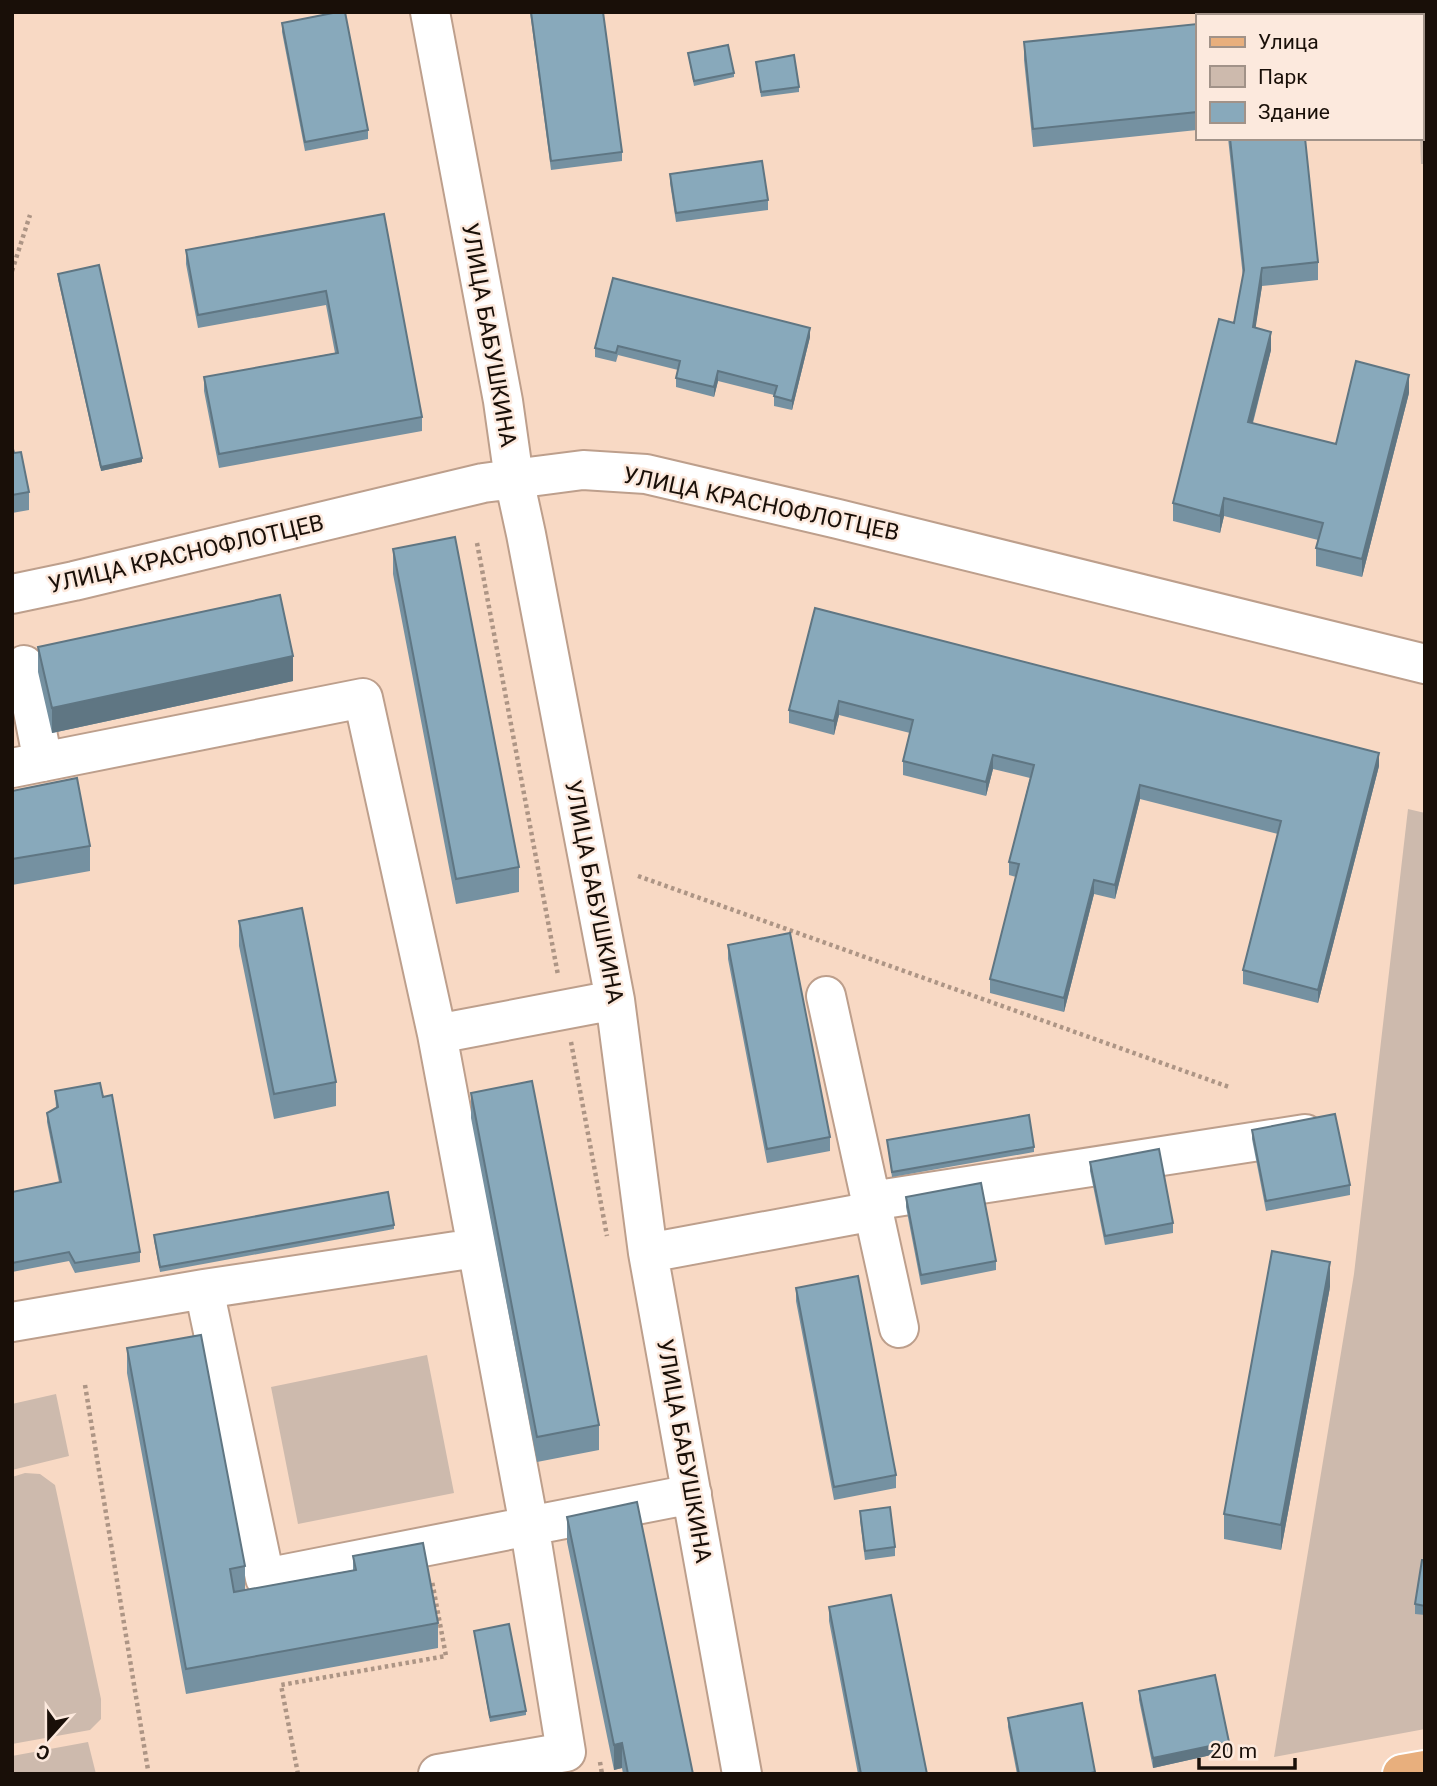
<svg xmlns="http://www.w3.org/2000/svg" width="1437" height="1786" font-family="Roboto,sans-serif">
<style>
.green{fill:#cdbaad}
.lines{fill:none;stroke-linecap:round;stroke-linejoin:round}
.minor-casing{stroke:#bd9f8c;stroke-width:42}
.major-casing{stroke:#fff;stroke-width:42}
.path{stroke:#ad9585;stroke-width:4.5;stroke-dasharray:3.5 3.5;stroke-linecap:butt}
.minor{stroke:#fff;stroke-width:38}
.major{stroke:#e8af7d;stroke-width:38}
.wall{fill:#7591a1}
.shaded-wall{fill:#5f7683}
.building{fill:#88a9bb;stroke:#5f7683;stroke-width:2}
.labels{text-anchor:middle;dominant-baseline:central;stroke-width:5;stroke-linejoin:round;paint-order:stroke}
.street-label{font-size:23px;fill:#190f08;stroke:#fce9dd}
</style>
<rect width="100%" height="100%" fill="#f8d9c4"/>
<path class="green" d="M1415 12H1425V164H1421L1420 138H1421V16H1415Z
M1408 809 1425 813V1729L1274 1757 1354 1274Z
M427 1355 454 1493 298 1524 271 1387Z
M56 1394 69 1456 12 1470V1404Z
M25 1473 40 1474 55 1485 101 1699V1719L90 1730 12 1744V1477Z
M88 1742 96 1774H12V1756Z"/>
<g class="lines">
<g class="minor-casing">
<path id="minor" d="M430 12 503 401 514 479 526 534 615 1000 648 1253 742 1774
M12 594 74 581 483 483 583 470 646 474 838 519 1425 664
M24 665 43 762
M12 768 363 698 437 1034 531 1536 566 1752 438 1774
M826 996 899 1328
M437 1034 615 1000
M871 1201 1305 1134
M648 1253 874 1211
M204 1289 265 1578 692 1494
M12 1322 204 1289 476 1248"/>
</g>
<g class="major-casing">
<path id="major" d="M1402 1774 1425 1770"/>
</g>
<path class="path" d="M12 271 30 215
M477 543 558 975
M638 876 1229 1087
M571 1042 607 1236
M85 1385 148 1770
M600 1762 602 1774
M298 1774 281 1685 446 1656 432 1581"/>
<use href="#minor" class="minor"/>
<use href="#major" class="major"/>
</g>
<path class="wall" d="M530 12H603L622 152V161L551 170Z
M282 23 368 130V139L305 151 282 32Z
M1197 24V130L1033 147 1024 60V42Z
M688 53 734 73V77L694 86Z
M756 62 799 87V92L761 97Z
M1228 138H1305L1318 262V280L1262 286 1255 328 1271 350 1253 423 1336 444 1409 393 1362 577 1316 566V548L1318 540 1224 516 1220 533 1173 521V503L1234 323 1243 277Z
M670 174 768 200V210L676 222 670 183Z
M384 214 422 417V431L219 468 204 391V377L335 353 326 305 198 328 186 264V250Z
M58 274 142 462 101 471 58 279Z
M613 278 810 337 792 410 774 406V395L718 381 714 397 676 387V378L678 370 618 355 616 362 595 357V348Z
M12 445 14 453 29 492V510L12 513Z
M393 549 519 867V892L456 904 393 574Z
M815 608 1379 766 1318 1003 1243 984V970L1278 834 1140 799 1115 899 1094 894 1064 1012 990 993V979L1016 877 1009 875V862L1030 778 993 769 986 796 903 775V761L910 733 839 715 834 735 789 723V710Z
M38 647 293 681 52 733 38 672Z
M12 791 90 846V871L12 885Z
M12 885 14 890V915L12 916Z
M239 921 336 1082V1106L274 1119 239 946Z
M728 945 830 1137V1151L767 1163 728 959Z
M55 1091 140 1252V1262L75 1273 69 1261 12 1272V1192L59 1182 47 1122V1113L56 1108Z
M471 1093 599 1425V1450L537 1462 471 1118Z
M1252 1130 1350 1185V1195L1266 1211 1252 1139Z
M887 1140 1034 1147V1152L892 1177Z
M1090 1162 1173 1223V1233L1105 1245 1090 1171Z
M906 1197 996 1261V1270L921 1285 906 1207Z
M394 1225V1229L160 1272 154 1240V1235Z
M1330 1287 1281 1550 1224 1539V1514Z
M796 1288 896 1475V1488L834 1500 796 1301Z
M127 1348 245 1566V1590L353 1570V1556L438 1623V1648L186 1694 127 1373Z
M860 1511 895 1547V1556L865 1560 860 1520Z
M567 1517 693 1774H623L622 1768 614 1770 567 1542Z
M1425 1560V1615L1415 1614V1604Z
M829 1607 927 1774H858L829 1621Z
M474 1631 526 1711V1715L490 1722Z
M1139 1691 1229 1751 1153 1768 1139 1700Z
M1082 1703 1095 1774H1017L1008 1727V1718Z"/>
<path class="shaded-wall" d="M1262 268V286L1253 345V327Z
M810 328V337L792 410V401Z
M1271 332V350L1248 440V422Z
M718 371V381L714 397V387Z
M1409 375V393L1362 577V559Z
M142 458V462L101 471V467Z
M1224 498V516L1220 533V516Z
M293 656V681L52 733V708Z
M839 701V715L834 735V721Z
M1379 753V766L1318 1003V990Z
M993 755V769L986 796V782Z
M1140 785V799L1115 899V885Z
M1094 880V894L1064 1012V998Z
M1330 1262V1287L1281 1550V1525Z
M1229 1742V1751L1153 1768V1758Z
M622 1743V1768L614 1770V1745Z"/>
<path class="building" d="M338 12H345L368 130 305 142 282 23Z
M531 12H603L622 152 551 161Z
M1218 12H1291L1292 16H1218Z
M1197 24V112L1033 129 1024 42Z
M728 45 734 73 694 81 688 53Z
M794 55 799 87 761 92 756 62Z
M1230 138H1305L1318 262 1262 268 1253 327 1271 332 1248 422 1336 444 1356 361 1409 375 1362 559 1316 548 1323 523 1224 498 1220 516 1173 503 1219 319 1234 323 1244 270Z
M762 161 768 200 676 213 670 174Z
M384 214 422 417 219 454 204 377 338 353 326 291 198 315 186 250Z
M99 265 142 458 101 467 58 274Z
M613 278 810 328 792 401 774 396 777 386 718 371 714 387 676 378 680 361 618 346 616 353 595 348Z
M12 445 14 453 21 452 29 492 12 495Z
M455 537 519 867 456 879 393 549Z
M280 595 293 656 52 708 38 647Z
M815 608 1379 753 1318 990 1243 970 1281 821 1140 785 1115 885 1094 880 1064 998 990 979 1019 864 1009 862 1034 765 993 755 986 782 903 761 913 720 839 701 834 721 789 710Z
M77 778 90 846 12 859V791Z
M302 908 336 1082 274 1094 239 921Z
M790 933 830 1137 767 1149 728 945Z
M532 1081 599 1425 537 1437 471 1093Z
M100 1083 103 1097 112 1095 140 1252 75 1263 69 1252 12 1263V1192L61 1182 47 1113 58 1107 55 1091Z
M1335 1114 1350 1185 1266 1201 1252 1130Z
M1029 1115 1034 1147 892 1172 887 1140Z
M1159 1149 1173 1223 1105 1236 1090 1162Z
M981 1183 996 1261 921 1275 906 1197Z
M388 1192 394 1225 160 1267 154 1235Z
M1272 1251 1330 1262 1281 1525 1224 1514Z
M858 1276 896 1475 834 1487 796 1288Z
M201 1335 245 1566 230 1569 234 1592 356 1570 353 1556 423 1543 438 1623 186 1669 127 1348Z
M637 1502 693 1774H628L622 1743 614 1745 567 1517Z
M890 1507 895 1547 865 1551 860 1511Z
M1422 1560H1425V1606L1415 1604Z
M891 1595 927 1774H861L829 1607Z
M509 1624 526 1711 490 1717 474 1631Z
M1215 1675 1229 1742 1153 1758 1139 1691Z
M1082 1703 1095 1772 1087 1774H1019L1008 1718Z"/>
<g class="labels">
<g class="street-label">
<text transform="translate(489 335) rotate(80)">УЛИЦА БАБУШКИНА</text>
<text transform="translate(761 504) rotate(12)">УЛИЦА КРАСНОФЛОТЦЕВ</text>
<text transform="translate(186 554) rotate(-13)">УЛИЦА КРАСНОФЛОТЦЕВ</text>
<text transform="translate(594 892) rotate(79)">УЛИЦА БАБУШКИНА</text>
<text transform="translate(684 1451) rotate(80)">УЛИЦА БАБУШКИНА</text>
</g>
</g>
<rect width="1437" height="1786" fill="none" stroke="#190f08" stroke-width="28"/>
<rect x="1196" y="14" width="228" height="126" fill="#fce9dd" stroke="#a19288" stroke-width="2"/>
<rect x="1210" y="37" width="35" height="10" fill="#e8af7d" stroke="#a19288" stroke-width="2"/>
<text x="1258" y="49" font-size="21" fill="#190f08">Улица</text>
<rect x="1210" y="66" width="35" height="21" fill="#cdbaad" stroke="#a19288" stroke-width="2"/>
<text x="1258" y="84" font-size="21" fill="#190f08">Парк</text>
<rect x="1210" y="102" width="35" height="21" fill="#88a9bb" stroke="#a19288" stroke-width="2"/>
<text x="1258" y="119" font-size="21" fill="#190f08">Здание</text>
<g transform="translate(49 1737) rotate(201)" stroke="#fce9dd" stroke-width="5" paint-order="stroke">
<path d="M0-5L12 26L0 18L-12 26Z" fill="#190f08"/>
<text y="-10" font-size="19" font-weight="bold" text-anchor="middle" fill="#190f08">С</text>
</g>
<path d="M1199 1758v10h96v-10" fill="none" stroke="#190f08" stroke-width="3.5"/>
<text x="1210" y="1758" font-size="21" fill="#190f08" stroke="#fce9dd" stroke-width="5" paint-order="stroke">20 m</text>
</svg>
